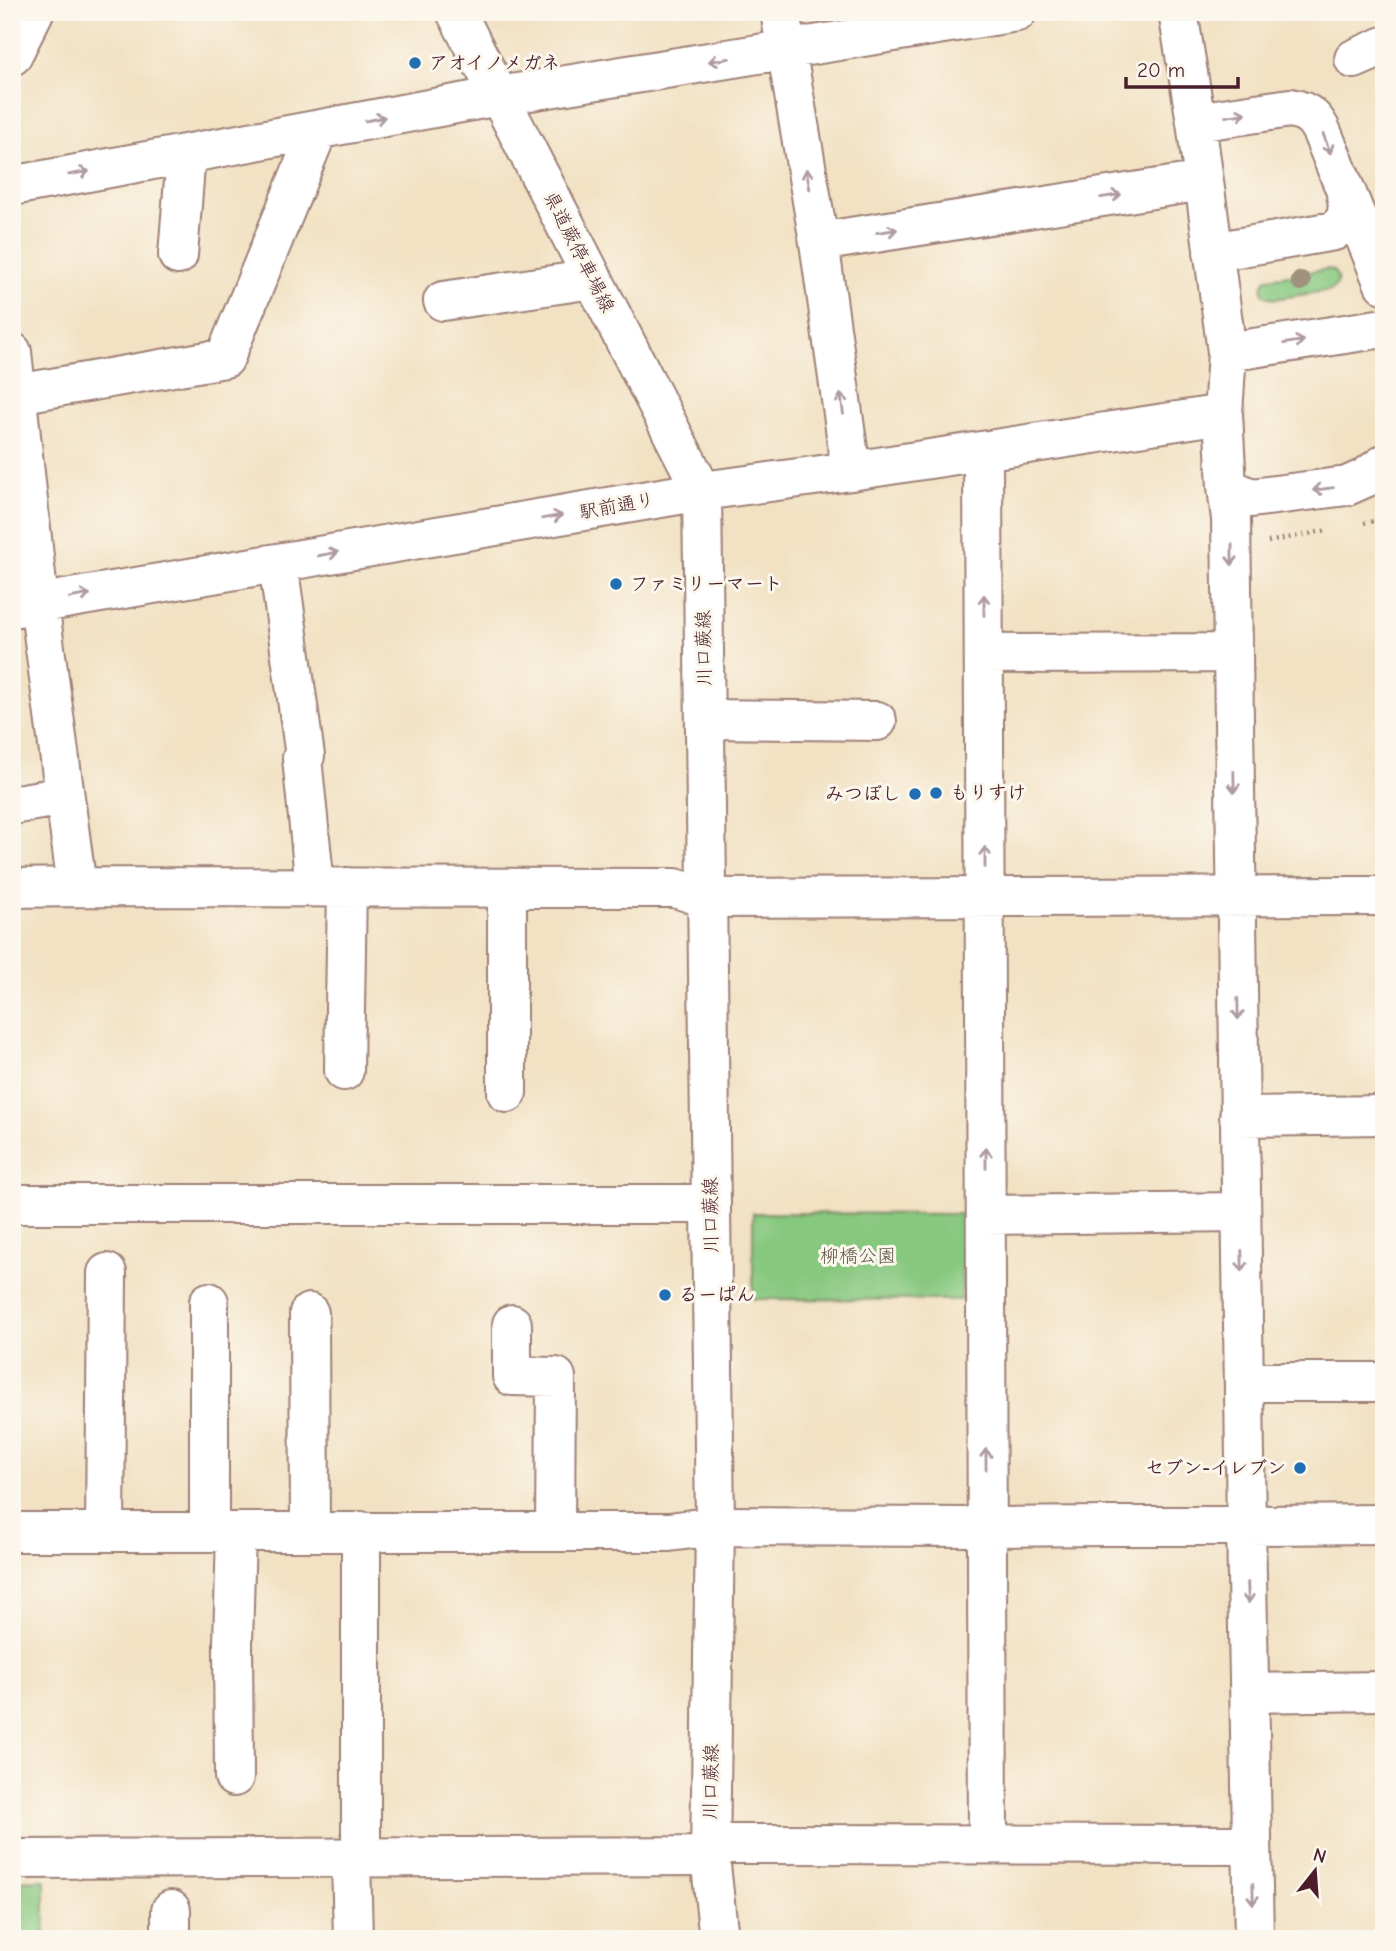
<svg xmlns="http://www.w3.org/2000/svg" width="1396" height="1951" font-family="'Comic Neue','Klee One',sans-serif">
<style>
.green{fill:#87c87f;stroke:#687455;stroke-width:2}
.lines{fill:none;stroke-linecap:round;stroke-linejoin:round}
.minor-casing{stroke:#9e8077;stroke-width:42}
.major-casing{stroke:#9e8077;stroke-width:42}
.path{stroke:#9e8077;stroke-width:4.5;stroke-dasharray:2 5;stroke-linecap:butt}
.minor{stroke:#fff;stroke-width:38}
.major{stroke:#fff;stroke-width:38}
.tree{fill:#a0927d}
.oneway{stroke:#ae9aa0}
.poi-dot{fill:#1f6fb2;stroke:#fbf7ec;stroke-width:2.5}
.labels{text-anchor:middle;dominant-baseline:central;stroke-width:6;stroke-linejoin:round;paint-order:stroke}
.poi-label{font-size:19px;font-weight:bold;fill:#4a1f2b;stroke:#fbf7ec;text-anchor:start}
.street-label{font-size:19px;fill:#4a1f2b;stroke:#fbf7ec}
.park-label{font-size:19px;fill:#5c5244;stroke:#fbf7ec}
</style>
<rect width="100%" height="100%" fill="#fbf7ec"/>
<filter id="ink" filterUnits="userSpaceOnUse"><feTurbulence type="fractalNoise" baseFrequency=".0143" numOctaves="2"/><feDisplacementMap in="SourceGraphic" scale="14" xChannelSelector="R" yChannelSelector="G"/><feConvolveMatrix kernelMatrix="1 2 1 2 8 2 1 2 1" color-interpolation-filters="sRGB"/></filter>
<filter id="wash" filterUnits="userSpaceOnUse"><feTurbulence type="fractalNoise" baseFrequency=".00686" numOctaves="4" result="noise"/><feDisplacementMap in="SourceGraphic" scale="28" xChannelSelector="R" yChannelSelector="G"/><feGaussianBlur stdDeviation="1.57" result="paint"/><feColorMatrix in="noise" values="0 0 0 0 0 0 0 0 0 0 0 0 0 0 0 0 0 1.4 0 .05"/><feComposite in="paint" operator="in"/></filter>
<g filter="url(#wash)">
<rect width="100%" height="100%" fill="#f2e1c3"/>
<path class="green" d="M1328 269 1333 270 1338 278 1337 285 1331 290 1274 299 1264 295C1261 288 1262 281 1269 278Z
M753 1213 963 1214 962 1300 753 1299Z
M45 1880V1939H12V1881Z"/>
</g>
<g filter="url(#ink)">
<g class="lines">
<g class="minor-casing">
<path id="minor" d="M780 12 819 242 851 471
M1178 12 1196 122 1227 352 1223 414 1227 487 1231 519 1246 1525 1254 1939
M12 56 34 12
M1354 59 1384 46
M1196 122 1290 108C1308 111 1316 118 1323 135L1384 284
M12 186 499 96 1017 12
M819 242 1203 181
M1213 252 1334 231 1346 220 1348 204 1346 194
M178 255 186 154
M443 301 593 279
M12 352 39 603 77 887 675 888 707 898 1384 896
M1227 352 1384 328
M17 394 225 358 318 130
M983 451 988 1843
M1227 487 1251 498 1347 486 1365 478 1384 464
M278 563 305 756 302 758 315 887
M12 608 702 491
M984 654 1231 653
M705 719 877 721
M12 805 63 796
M12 888 77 887
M344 1071 347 887
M507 1093V888
M1239 1117 1384 1115
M12 1204H711
M986 1215 1241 1212
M309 1313 310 1532
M512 1324V1376L556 1377 555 1532
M1245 1382H1384
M12 1532H669L715 1526 986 1527 1384 1524
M105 1532 107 1273
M209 1532V1302
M1251 1693 1384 1691
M234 1777 233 1643 236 1532
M710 1844 1252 1845
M351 1858 353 1939
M361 1858V1531
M12 1859 710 1856
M171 1939V1910"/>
</g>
<g class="major-casing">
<path id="major" d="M456 12 702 491 715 1526 710 1856 719 1939
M702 491 851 471 1223 414"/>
</g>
<path class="path" d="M1364 523 1384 519
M1268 542 1328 530"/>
<use href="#minor" class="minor"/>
<use href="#major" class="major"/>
</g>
<circle class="tree" cx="1301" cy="281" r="10"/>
<defs><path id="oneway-shaft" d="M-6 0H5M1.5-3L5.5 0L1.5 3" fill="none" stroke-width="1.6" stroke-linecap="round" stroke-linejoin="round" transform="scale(1.75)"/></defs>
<g class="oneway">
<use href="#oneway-shaft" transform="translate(719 60) rotate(171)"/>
<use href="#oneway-shaft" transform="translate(1236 115) rotate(-9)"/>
<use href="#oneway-shaft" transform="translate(375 119) rotate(-11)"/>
<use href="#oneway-shaft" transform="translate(1327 144) rotate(69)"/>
<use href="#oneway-shaft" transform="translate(79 173) rotate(-10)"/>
<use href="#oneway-shaft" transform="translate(808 179) rotate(-100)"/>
<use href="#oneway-shaft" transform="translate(1111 196) rotate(-9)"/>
<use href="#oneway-shaft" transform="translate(887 231) rotate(-9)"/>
<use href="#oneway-shaft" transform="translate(1294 342) rotate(-9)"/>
<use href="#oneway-shaft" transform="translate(842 404) rotate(-98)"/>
<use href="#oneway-shaft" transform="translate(1323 489) rotate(173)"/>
<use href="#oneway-shaft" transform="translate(552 517) rotate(-10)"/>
<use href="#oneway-shaft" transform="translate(328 554) rotate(-10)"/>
<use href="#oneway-shaft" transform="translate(1232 555) rotate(90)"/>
<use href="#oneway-shaft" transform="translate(80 596) rotate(-10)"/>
<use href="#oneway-shaft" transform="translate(984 605) rotate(-90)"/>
<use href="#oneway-shaft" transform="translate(1234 782) rotate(89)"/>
<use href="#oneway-shaft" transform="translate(985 857) rotate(-90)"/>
<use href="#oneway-shaft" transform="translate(1238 1009) rotate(89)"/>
<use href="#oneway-shaft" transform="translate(986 1158) rotate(-90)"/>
<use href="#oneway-shaft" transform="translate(1242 1261) rotate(89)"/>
<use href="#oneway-shaft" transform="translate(986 1459) rotate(-90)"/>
<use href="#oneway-shaft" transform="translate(1248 1593) rotate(88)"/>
<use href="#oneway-shaft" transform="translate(1253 1894) rotate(89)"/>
</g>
</g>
<g class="poi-dot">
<circle cx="415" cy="63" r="7"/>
<circle cx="616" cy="584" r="7"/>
<circle cx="936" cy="793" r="7"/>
<circle cx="915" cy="794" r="7"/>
<circle cx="665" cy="1295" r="7"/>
<circle cx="1300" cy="1468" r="7"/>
</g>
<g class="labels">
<g class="poi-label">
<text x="429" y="63">アオイノメガネ</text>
<text x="630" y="584">ファミリーマート</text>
<text x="950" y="793">もりすけ</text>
<text x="901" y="794" text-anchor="end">みつぼし</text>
<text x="679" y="1295">るーぱん</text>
<text x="1286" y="1468" text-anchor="end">セブン-イレブン</text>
</g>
<g class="street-label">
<text transform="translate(579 252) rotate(63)">県道蕨停車場線</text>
<text transform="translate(617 506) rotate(-10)">駅前通り</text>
<text transform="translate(704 648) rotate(-91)">川口蕨線</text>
<text transform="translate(711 1215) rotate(-91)">川口蕨線</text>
<text transform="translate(711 1782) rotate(-89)">川口蕨線</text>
</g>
<g class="park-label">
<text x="858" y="1256">柳橋公園</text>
</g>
</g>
<rect width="1396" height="1951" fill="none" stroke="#fbf7ec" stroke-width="42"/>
<g transform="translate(1315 1871) rotate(17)" stroke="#fbf7ec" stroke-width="5" paint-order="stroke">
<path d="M0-5L12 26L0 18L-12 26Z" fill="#4a1f2b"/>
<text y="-10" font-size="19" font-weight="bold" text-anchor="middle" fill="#4a1f2b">N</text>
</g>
<path d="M1126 77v10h112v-10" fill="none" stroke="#4a1f2b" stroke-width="3.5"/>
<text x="1137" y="77" font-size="21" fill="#4a1f2b" stroke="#fbf7ec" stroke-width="5" paint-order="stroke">20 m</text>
</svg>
